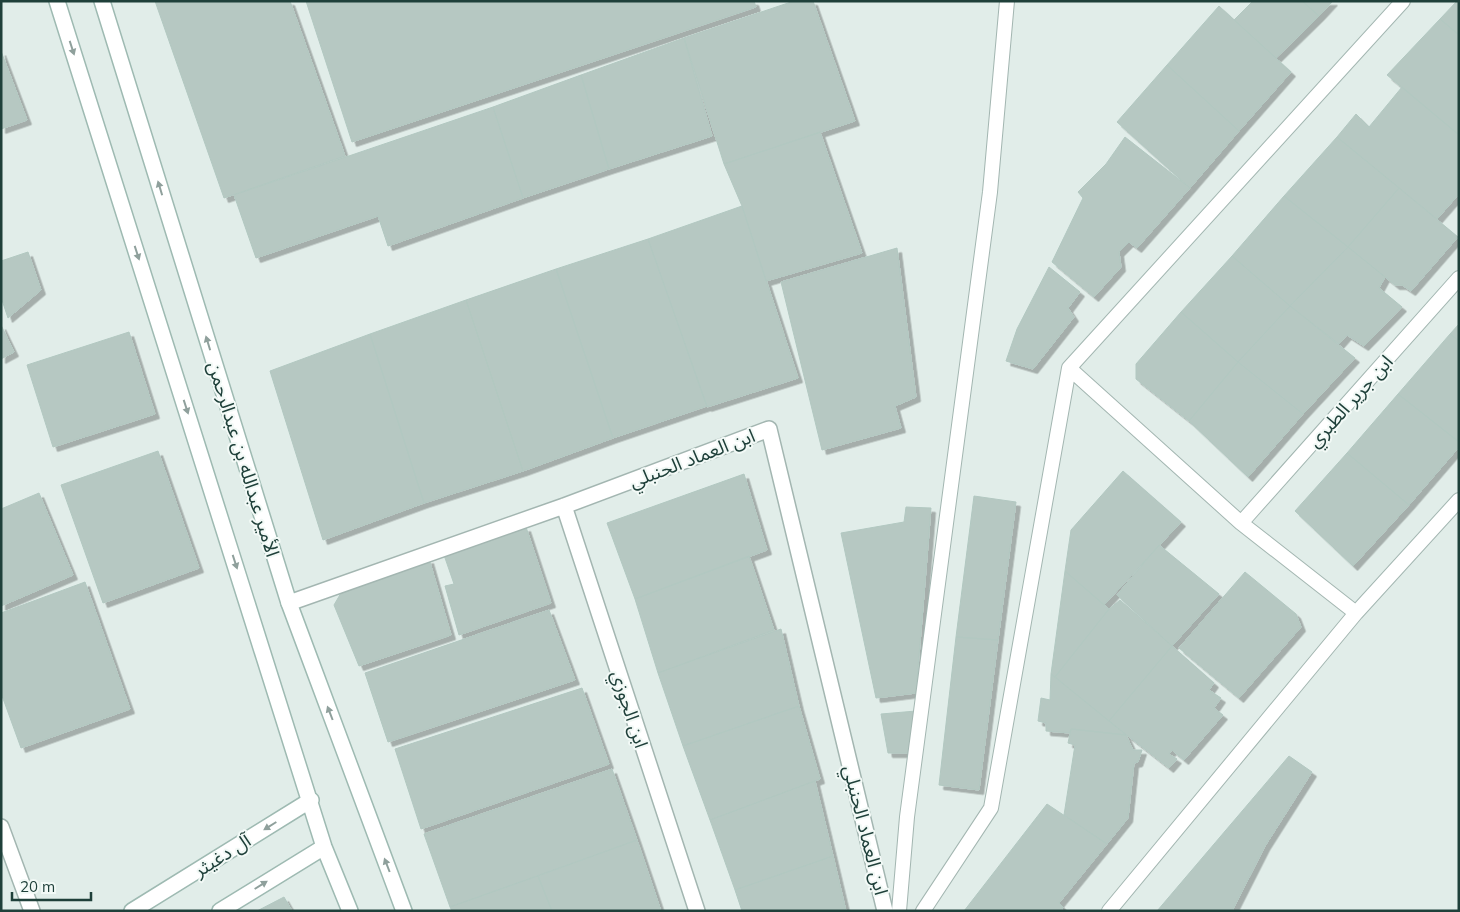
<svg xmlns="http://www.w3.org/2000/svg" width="1460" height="912" font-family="Mulish,'Noto Sans Arabic',sans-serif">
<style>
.building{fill:#b6c8c2;stroke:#b2c8c1;filter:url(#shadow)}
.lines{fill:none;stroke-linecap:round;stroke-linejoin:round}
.lane-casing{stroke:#a3b6b1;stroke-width:16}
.street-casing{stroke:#a3b6b1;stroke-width:18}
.secondary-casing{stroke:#9ebab2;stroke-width:18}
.lane{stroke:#fff;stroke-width:14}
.street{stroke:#fff;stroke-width:15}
.secondary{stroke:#fff;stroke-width:15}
.oneway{fill:#8fa09c}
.labels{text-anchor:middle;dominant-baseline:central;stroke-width:4;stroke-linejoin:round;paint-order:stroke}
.street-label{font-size:19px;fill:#1f403a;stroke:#f2f9f6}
</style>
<defs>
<filter id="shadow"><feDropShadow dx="4.5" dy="4.5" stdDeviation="0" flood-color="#0004"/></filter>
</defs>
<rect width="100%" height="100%" fill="#e1ede9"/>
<path class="building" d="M155 1H290L345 156 224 198Z
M306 1H754L756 7 352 142Z
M794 1H813L855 121 724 164 684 38Z
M1253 1H1302L1319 16 1276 58 1234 20Z
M1302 1H1333L1319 16Z
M1457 1H1459V35L1440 19Z
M1219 6 1291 72 1239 131 1167 65Z
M1440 19 1459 35V135L1387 75Z
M684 38 712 136 609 169 581 75Z
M1 51 27 120 1 129Z
M1167 65 1239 131 1190 188 1117 122Z
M581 75 609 169 523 198 493 107Z
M1402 87 1459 135V194L1437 219 1337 137 1356 114 1369 127Z
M493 107 523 198 388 246 378 216 256 258 234 195Z
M820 132 862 253 766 281 742 206 724 164Z
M1125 137 1190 188 1137 248 1129 242 1119 252 1121 267 1094 297 1052 262 1083 198 1078 192 1106 164Z
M1337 137 1399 188 1348 247 1284 196Z
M1399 188 1458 237 1411 291 1402 285H1395L1348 247Z
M1284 196 1348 247 1290 306 1232 256Z
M742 206 798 378 707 407 648 239Z
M648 239 707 406 613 438 556 269Z
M1348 247 1385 277 1379 288 1402 307 1364 346 1347 335 1339 344 1290 306Z
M897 248 916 397 895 406 901 428 822 450 781 282Z
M28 252 41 290 8 318 1 297V261Z
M1232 256 1290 306 1238 362 1181 312Z
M1049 267 1080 292 1068 308 1074 317 1033 369 1006 361 1017 329Z
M556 269 613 438 523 471 466 300Z
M466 300 523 471 424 503 370 334Z
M1290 306 1355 358 1303 414 1238 362Z
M1181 312 1238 362 1189 421 1136 379V364Z
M1459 324V341L1450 334Z
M1 325 14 352 1 359Z
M129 332 155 414 53 447 27 365Z
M370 334 424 503 323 540 270 371Z
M1450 334 1459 341V442L1398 394Z
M1238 362 1303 414 1248 477 1189 421Z
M1398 394 1459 442V447L1409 505 1347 453Z
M158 451 199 568 103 603 61 485Z
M1347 453 1409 505 1353 566 1295 511Z
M1123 471 1181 522 1104 605 1065 571 1071 530Z
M744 474 767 550 635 599 607 523Z
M39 493 73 575 1 606V509Z
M974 496 1016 502 998 640 956 637Z
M906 507 931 508 916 693 876 698 841 533 904 522Z
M526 527 551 603 459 635 445 586 454 584 444 555Z
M1159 545 1219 594 1172 646 1117 595Z
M749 556 774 630 658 673 635 599Z
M429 559 451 635 359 666 334 605 345 586Z
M1065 571 1109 609 1055 677 1051 674Z
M1245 572 1296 614 1301 627 1239 698 1179 648Z
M85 582 130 709 21 748 1 693V613Z
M1120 600 1172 646 1109 721 1055 677 1109 609Z
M549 610 575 680 388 742 365 673Z
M781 629 799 706 683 746 658 673Z
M956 637 998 640 979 790 939 785Z
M1172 646 1214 683 1209 690 1221 698 1214 708 1223 715 1184 760 1172 750 1169 754 1177 759 1169 768 1109 721Z
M1051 674 1109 721 1126 735 1071 729 1070 733 1046 731V723L1038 721 1041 698 1050 700Z
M582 688 609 764 421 829 395 749Z
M799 706 820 779 710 820 683 746Z
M916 711 913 753H888L881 714Z
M1071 729 1126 735 1133 750H1142L1138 762 1134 763 1128 818 1107 844 1064 815 1075 745 1068 743Z
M1289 756 1312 772 1265 846 1232 911H1157Z
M612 769 637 840 450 907 424 834Z
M815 781 833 856 735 890 710 820Z
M1047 804 1107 844 1059 903 1063 907 1061 911H964Z
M637 840 661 911H552L538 876Z
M833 856 846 911H742L735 890Z
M538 876 552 911H452L450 907Z
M284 897 292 911H257Z"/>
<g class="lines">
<g class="lane-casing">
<path id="lane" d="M1069 368 1241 523 1356 613
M1241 523 1459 278
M899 911 907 817 990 192 1007 1
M923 911 991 808 1069 368 1403 1
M1109 911 1356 613 1459 500"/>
</g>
<g class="street-casing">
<path id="street" d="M564 506 697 911
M289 603 564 506 769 429 885 911
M1 827 32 911"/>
</g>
<g class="secondary-casing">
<path id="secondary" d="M57 1 324 847 350 911
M102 1 289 603 404 911
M132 911 311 800
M220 911 324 847"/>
</g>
<use href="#lane" class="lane"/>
<use href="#street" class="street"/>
<use href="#secondary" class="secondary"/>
</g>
<defs><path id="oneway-solid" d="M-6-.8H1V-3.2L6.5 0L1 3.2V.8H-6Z" transform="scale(1.25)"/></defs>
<g class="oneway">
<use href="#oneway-solid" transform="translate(72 48) rotate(72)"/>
<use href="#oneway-solid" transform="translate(160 188) rotate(-107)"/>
<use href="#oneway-solid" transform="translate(137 253) rotate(72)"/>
<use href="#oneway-solid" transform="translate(208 343) rotate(-107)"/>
<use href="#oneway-solid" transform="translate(186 407) rotate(72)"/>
<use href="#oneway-solid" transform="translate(235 562) rotate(72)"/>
<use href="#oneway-solid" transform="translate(330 713) rotate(-111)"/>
<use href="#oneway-solid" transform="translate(270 826) rotate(148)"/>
<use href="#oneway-solid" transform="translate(387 865) rotate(-111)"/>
<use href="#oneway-solid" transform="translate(261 885) rotate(-32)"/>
</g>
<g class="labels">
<g class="street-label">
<text transform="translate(1350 401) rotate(-48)">ابن جرير الطبري</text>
<text transform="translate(692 458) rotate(-21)">ابن العماد الحنبلي</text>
<text transform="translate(244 459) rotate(73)">الأمير عبدالله بن عبدالرحمن</text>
<text transform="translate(630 709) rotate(72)">ابن الجوزي</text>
<text transform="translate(866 830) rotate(76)">ابن العماد الحنبلي</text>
<text transform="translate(222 855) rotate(-32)">آل دغيثر</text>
</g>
</g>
<rect width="1460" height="912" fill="none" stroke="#1f403a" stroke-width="5"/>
<path d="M12 892v8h79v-8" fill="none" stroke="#1f403a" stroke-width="2.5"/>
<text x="20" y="892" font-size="15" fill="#1f403a" stroke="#f2f9f6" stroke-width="4" paint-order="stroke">20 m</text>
</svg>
